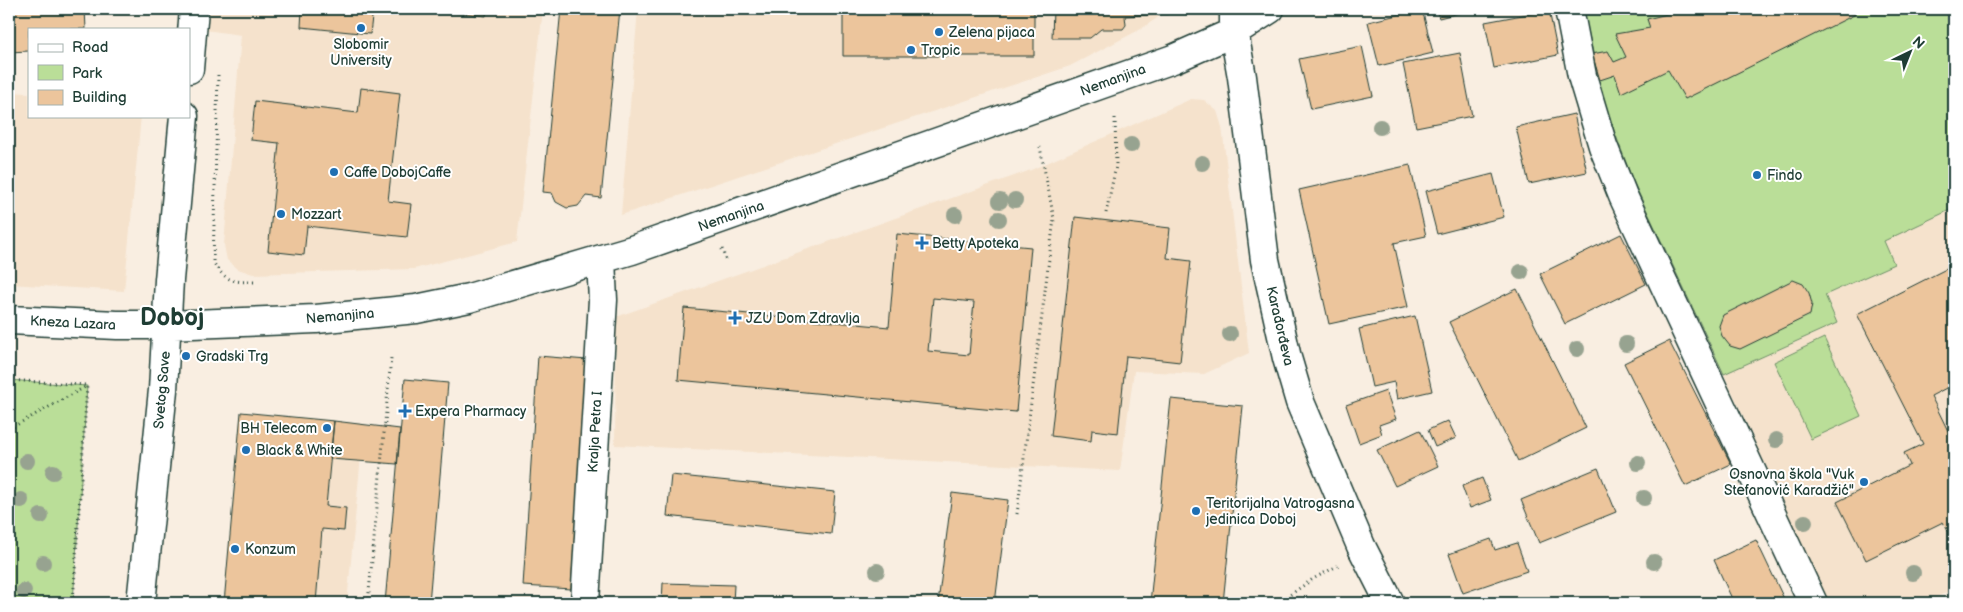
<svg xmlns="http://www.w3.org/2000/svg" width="1963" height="612" font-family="'Balsamiq Sans',sans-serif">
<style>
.built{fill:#f5e2cc}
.green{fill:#bade98;stroke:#6c8e66}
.building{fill:#ecc59c;stroke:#1f3d34;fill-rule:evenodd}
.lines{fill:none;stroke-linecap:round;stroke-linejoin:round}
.minor-casing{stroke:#1f3d34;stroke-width:31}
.path{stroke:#1f3d34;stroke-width:3;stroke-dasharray:1 4;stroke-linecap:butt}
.minor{stroke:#fff;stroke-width:28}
.tree{fill:#97a390}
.poi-dot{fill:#1f6fb2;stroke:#fff;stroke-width:2}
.labels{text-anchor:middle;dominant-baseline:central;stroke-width:4;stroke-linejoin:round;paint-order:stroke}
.poi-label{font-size:14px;fill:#1f3d34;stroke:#fff;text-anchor:start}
.street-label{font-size:14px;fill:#1f3d34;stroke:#fff}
.town-label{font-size:24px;font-weight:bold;fill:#1f3d34;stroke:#fff}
</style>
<rect width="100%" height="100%" fill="#f9eee1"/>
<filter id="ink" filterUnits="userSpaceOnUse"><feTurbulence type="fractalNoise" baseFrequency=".02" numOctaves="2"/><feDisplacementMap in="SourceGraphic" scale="10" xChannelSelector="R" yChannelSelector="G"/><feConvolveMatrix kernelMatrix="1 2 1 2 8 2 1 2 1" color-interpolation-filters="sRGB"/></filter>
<g filter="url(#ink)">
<path class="built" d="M207 9H543L517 242 414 269 253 274 238 269 227 260 224 245 241 35 205 30Z
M638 9H1170L1141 29 1070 66 621 215Z
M9 92 29 93V116H141L124 291 9 284Z
M1191 99 1204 100 1217 111 1222 127 1249 353 1204 374 1134 371 1120 471 615 445 616 317 1031 170Z
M1954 208V589L1924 603H1829L1724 374 1837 323 1825 295 1894 264 1883 241Z
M241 412 364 424 347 603H224Z"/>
<path class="green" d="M1583 9H1950L1954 20V208L1884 241 1894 264 1825 295 1837 323 1724 374 1633 181 1606 109Z
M1824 338 1861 416 1811 439 1774 362Z
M9 380 87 386 73 603H9Z"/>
<path class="building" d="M9 9H85L86 29H29V51L9 52Z
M302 9H373L370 34 301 27Z
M424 9H487L486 16Z
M561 9H620L601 198 586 196 578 206 567 208 556 202 552 193 543 192Z
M843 9H1034V56H843Z
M1053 9H1172L1168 14 1125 16 1126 25 1123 29H1101L1090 38H1052Z
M1422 9 1433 53 1379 66 1368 22Z
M1436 9H1475L1439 18Z
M1683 9H1850L1856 14 1685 99 1668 70 1621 93 1615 75 1600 80 1592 54 1608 51 1614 62 1626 57 1615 34 1650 28 1647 19 1683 10Z
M1549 10 1558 55 1494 68 1485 22Z
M1362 46 1373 96 1311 109 1299 59Z
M1460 53 1472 116 1416 127 1403 64Z
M361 88 400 93 388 201 411 204 407 237 307 226 304 255 268 251 279 143 251 140 255 101 358 113Z
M9 102H14L9 214Z
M1574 114 1587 172 1529 184 1516 127Z
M1410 165 1426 236 1394 243 1408 307 1329 324 1299 190Z
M1493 174 1504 217 1437 234 1426 191Z
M1075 217 1170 228 1167 258 1191 261 1180 362 1126 356 1118 433 1092 430 1091 441 1051 436Z
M897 234 1031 247 1016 412 678 380 684 308 889 327ZM933 298 974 302 969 355 928 351Z
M1621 234 1646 284 1565 324 1540 274Z
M1954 265V384L1931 396 1951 437 1954 436V528L1948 531 1943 522 1866 560 1837 502 1910 465 1904 453 1923 444 1857 314Z
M1793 280 1803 284 1809 293 1812 304 1810 315 1740 349 1730 346 1722 336 1719 326 1723 315Z
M1517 289 1586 428 1518 461 1449 322Z
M1415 316 1432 391 1397 399 1394 382 1372 387 1359 329Z
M1669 341 1731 464 1685 486 1624 363Z
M538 356 587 360 571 589 523 586Z
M405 379 448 383 429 603H385Z
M1386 391 1396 419 1379 425 1382 434 1359 443 1346 405Z
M1171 399 1243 406 1223 603H1150Z
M241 412 334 421 326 506 346 508 344 531 322 529 316 603 268 600V603H224Z
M334 421 400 429 397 464 330 459Z
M1448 421 1456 438 1435 447 1428 430Z
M1420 430 1438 466 1395 486 1377 450Z
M1598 468 1616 512 1539 543 1521 500Z
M671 475 835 492 831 534 667 516Z
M1482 478 1491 500 1470 508 1462 486Z
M952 493 1008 500 995 603H938Z
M1491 539 1495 550 1517 543 1527 571 1463 593 1449 554Z
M1756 540 1786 603H1734L1714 560Z
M663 583 734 585 733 603H662Z"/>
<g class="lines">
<g class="minor-casing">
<path id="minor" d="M1569 9 1582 76 1603 146 1623 196 1813 603
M1234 15V32L1242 77 1265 260 1287 358 1300 402 1361 546 1390 603
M189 69 194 9
M9 320 117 325H167L316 319 416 309 469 298 632 250 1173 59 1234 32 1270 9
M141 603 163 390 169 280 184 116
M585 603 603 300 601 260"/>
</g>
<path class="path" d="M218 75 213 262C226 282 233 282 256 282
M1106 213 1116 166 1115 117
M722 249 726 261
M9 380 86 385
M9 429 87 386
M1017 514 1054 219 1040 147
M73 603 87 386
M368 603 391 358
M1278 603 1313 579 1339 565"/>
<use href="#minor" class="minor"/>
</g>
<g class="tree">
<circle cx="1380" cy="127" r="8"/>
<circle cx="1131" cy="145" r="8"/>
<circle cx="1202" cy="163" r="8"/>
<circle cx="1015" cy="200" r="8"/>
<circle cx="1000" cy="201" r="8"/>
<circle cx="955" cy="215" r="8"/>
<circle cx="999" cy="219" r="8"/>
<circle cx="1521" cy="272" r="8"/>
<circle cx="1230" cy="334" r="8"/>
<circle cx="1626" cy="344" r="8"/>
<circle cx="1577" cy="349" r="8"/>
<circle cx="1776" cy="440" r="8"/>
<circle cx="27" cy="461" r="8"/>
<circle cx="1638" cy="463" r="8"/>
<circle cx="53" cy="472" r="8"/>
<circle cx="1644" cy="498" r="8"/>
<circle cx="21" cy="500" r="8"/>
<circle cx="41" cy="516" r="8"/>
<circle cx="1805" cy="522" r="8"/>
<circle cx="1654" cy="562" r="8"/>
<circle cx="43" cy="563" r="8"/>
<circle cx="877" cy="571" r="8"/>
<circle cx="1913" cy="573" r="8"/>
<circle cx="24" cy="591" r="8"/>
</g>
</g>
<g class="poi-dot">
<circle cx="361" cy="28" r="5"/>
<circle cx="939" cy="32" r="5"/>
<circle cx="911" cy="50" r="5"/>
<circle cx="334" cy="172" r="5"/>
<circle cx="1757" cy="175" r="5"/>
<circle cx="281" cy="214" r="5"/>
<path d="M919.5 235.5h5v5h5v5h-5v5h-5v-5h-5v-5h5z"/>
<path d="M732.5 310.5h5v5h5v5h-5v5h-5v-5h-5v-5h5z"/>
<circle cx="186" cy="356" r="5"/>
<path d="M402.5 403.5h5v5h5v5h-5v5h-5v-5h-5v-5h5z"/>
<circle cx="327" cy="428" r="5"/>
<circle cx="246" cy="450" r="5"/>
<circle cx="1864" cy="482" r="5"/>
<circle cx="1196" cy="511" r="5"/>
<circle cx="235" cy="549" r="5"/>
</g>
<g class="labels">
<g class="poi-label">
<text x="949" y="32">Zelena pijaca</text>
<text x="361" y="44" text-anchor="middle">Slobomir<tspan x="361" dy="16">University</tspan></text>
<text x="921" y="50">Tropic</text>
<text x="344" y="172">Caffe DobojCaffe</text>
<text x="1767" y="175">Findo</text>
<text x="291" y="214">Mozzart</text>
<text x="932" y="243">Betty Apoteka</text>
<text x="746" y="318">JZU Dom Zdravlja</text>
<text x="196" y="356">Gradski Trg</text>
<text x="415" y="411">Expera Pharmacy</text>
<text x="317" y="428" text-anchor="end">BH Telecom</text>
<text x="256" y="450">Black &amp; White</text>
<text x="1854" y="474" text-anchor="end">Osnovna škola "Vuk<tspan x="1854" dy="16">Stefanović Karadžić"</tspan></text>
<text x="1206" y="503">Teritorijalna Vatrogasna<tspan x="1206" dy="16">jedinica Doboj</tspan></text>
<text x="245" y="549">Konzum</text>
</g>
<g class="street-label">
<text transform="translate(1113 80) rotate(-20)">Nemanjina</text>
<text transform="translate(731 216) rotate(-19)">Nemanjina</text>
<text transform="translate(340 316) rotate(-5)">Nemanjina</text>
<text transform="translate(73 323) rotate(3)">Kneza Lazara</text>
<text transform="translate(1280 326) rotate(77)">Karađorđeva</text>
<text transform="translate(162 390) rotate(-85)">Svetog Save</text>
<text transform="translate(595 432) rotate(-87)">Kralja Petra I</text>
</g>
<g class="town-label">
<text x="172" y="317">Doboj</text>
</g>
</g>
<rect width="1963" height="612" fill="none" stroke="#fff" stroke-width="30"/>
<rect x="15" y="15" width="1933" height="582" fill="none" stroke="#1f3d34" stroke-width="2" filter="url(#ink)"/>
<rect x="28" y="28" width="162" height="90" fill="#ffffff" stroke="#a5b1ae"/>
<rect x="38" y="44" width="25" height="8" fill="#ffffff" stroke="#a5b1ae"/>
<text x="72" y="52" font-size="15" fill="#1f3d34">Road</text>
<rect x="38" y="65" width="25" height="15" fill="#bade98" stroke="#a5b1ae"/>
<text x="72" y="78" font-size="15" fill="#1f3d34">Park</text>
<rect x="38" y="90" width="25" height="15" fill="#ecc59c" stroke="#a5b1ae"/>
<text x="72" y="102" font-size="15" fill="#1f3d34">Building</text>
<g transform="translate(1910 52) rotate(43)" stroke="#ffffff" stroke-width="4" paint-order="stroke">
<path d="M0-4L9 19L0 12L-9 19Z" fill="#1f3d34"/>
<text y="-8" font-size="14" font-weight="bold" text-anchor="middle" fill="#1f3d34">N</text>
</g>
</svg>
